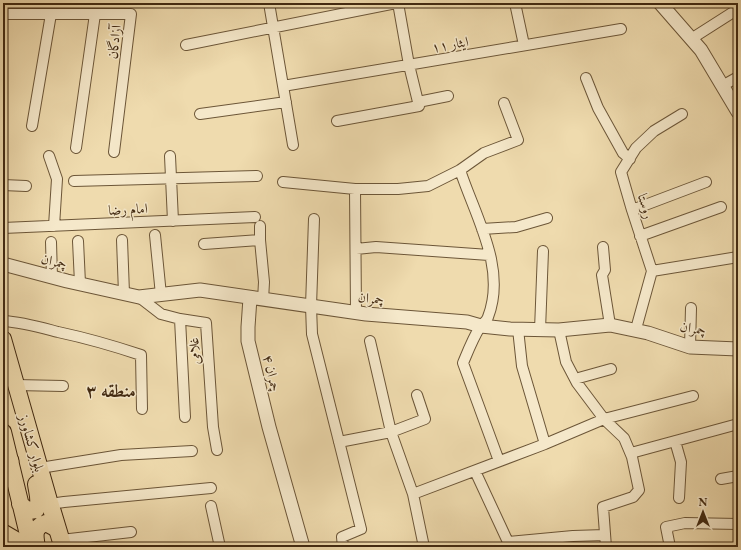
<svg xmlns="http://www.w3.org/2000/svg" width="741" height="550" font-family="'EB Garamond',Amiri,serif">
<style>
.lines{fill:none;stroke-linecap:round;stroke-linejoin:round}
.minor-casing{stroke:#6c5638;stroke-width:12}
.tertiary-casing{stroke:#6c5638;stroke-width:15}
.primary-casing{stroke:#412911;stroke-width:18}
.trunk-casing{stroke:#412911;stroke-width:19}
.minor{stroke:#f5e8ca;stroke-width:10}
.tertiary{stroke:#f5e8ca;stroke-width:13}
.primary{stroke:#efdbae;stroke-width:16}
.trunk{stroke:#efdbae;stroke-width:17}
.labels{text-anchor:middle;dominant-baseline:central;stroke-width:3;stroke-linejoin:round;paint-order:stroke}
.street-label{font-size:14px;fill:#412911;stroke:#f5e8ca}
.district-label{font-size:18px;font-weight:bold;fill:#412911;stroke:#f5e8ca}
</style>
<rect width="100%" height="100%" fill="#efdbae"/>
<filter id="stains"><feTurbulence type="fractalNoise" baseFrequency=".005" numOctaves="4"/><feColorMatrix values="0 0 0 0 .2 0 0 0 0 .09 0 0 0 0 .02 0 0 0 .5 -.17"/></filter>
<radialGradient id="worn" r=".72"><stop offset=".6" stop-color="#630" stop-opacity="0"/><stop offset="1" stop-color="#630" stop-opacity=".3"/></radialGradient>
<g class="lines">
<g class="minor-casing">
<path id="minor" d="M269 3 293 145
M515 3 524 45
M3 14H131L114 152
M691 39 738 9
M186 45 396 3
M586 78 598 108 623 153 630 159
M283 86 621 29
M722 86 738 77
M418 102 448 96
M200 114 286 102
M337 121 419 106 409 65 398 3
M32 126 51 14
M76 148 95 14
M49 156 57 179 54 226
M170 156 173 221
M460 170C475 216 507 268 488 317 487 321 483 323 480 327 473 338 468 351 463 363L499 461
M74 181 257 176
M283 182 355 189 356 312
M3 185 26 186
M355 189H398L428 186 460 170 484 153 518 140 504 103
M632 210 706 182
M314 219 311 306 312 334 361 529 342 537 343 547
M3 228 255 217
M482 229 516 227 547 218
M155 235 161 295
M640 236 721 207
M122 240 124 293
M260 240V226
M78 241 80 283
M51 242 52 277
M204 244 260 240 264 282 263 300
M603 247 605 270 602 275 610 325
M356 249 376 247 489 255
M652 271 738 257
M139 297 161 314 180 319 206 323 213 427 217 450
M180 319 185 417
M3 321C22 322 39 327 58 332 86 338 114 346 141 355L142 409
M518 329 522 366 545 444
M636 329 652 271 632 210 621 172 636 148 654 131 682 114
M540 330 543 251
M559 330 566 362 577 383 604 419 624 438 632 457 639 490 633 497 603 507 606 547
M370 341 391 432 425 419 417 395
M690 347 691 308
M575 379 611 369
M16 385 63 386
M675 441 681 462 679 498
M339 442 391 432 413 494 424 547
M631 453 738 424
M40 468 121 455 192 451
M475 471 508 542 573 536 605 535
M721 479 738 476
M413 494 545 444 604 419 693 396
M50 504 64 502 211 488
M211 506 220 547
M61 540 131 532
M670 547 666 527 685 523 738 524"/>
</g>
<g class="tertiary-casing">
<path id="tertiary" d="M660 3 701 50 738 112
M3 264 67 281 139 297 200 290 366 314 467 322 481 326 510 329 559 330 610 325 648 333 690 347 738 349
M250 298 248 327V341L269 427 303 547"/>
</g>
<g class="primary-casing">
<path id="primary" d="M3 339 50 504
M3 432 31 547
M20 504 29 511 36 510C41 502 37 493 36 484
M37 547C35 536 33 527 46 523L57 529"/>
</g>
<g class="trunk-casing">
<path id="trunk" d="M3 469 10 461
M50 504 63 547
M3 533 27 547"/>
</g>
<use href="#minor" class="minor"/>
<use href="#tertiary" class="tertiary"/>
<use href="#primary" class="primary"/>
<use href="#trunk" class="trunk"/>
</g>
<g class="labels">
<g class="street-label">
<text transform="translate(114 42) rotate(-83)">آزادگان</text>
<text transform="translate(450 44) rotate(-10)">ایثار ۱۱</text>
<text transform="translate(646 206) rotate(73)">روستا</text>
<text transform="translate(128 209) rotate(-3)">امام رضا</text>
<text transform="translate(54 261) rotate(14)">چمران</text>
<text transform="translate(371 298) rotate(6)">چمران</text>
<text transform="translate(693 328) rotate(10)">چمران</text>
<text transform="translate(194 351) rotate(-94)">غلامی</text>
<text transform="translate(272 373) rotate(77)">چمران ۴</text>
<text transform="translate(32 443) rotate(74)">بلوار کشاورز</text>
</g>
<g class="district-label">
<text x="111" y="390">منطقه ۳</text>
</g>
</g>
<rect width="741" height="550" fill="none" stroke="#efdbae" stroke-width="16"/>
<rect x="4" y="4" width="733" height="542" fill="none" stroke="#412911" stroke-width="2"/>
<rect x="8" y="8" width="725" height="534" fill="none" stroke="#412911"/>
<g transform="translate(703 512)" stroke="#f5e8ca" stroke-width="3" paint-order="stroke">
<path d="M0-3L7 15L0 10L-7 15Z" fill="#412911"/>
<text y="-6" font-size="11" font-weight="bold" text-anchor="middle" fill="#412911">N</text>
</g>
<rect width="100%" height="100%" filter="url(#stains)"/>
<rect width="100%" height="100%" fill="url(#worn)"/>
</svg>
